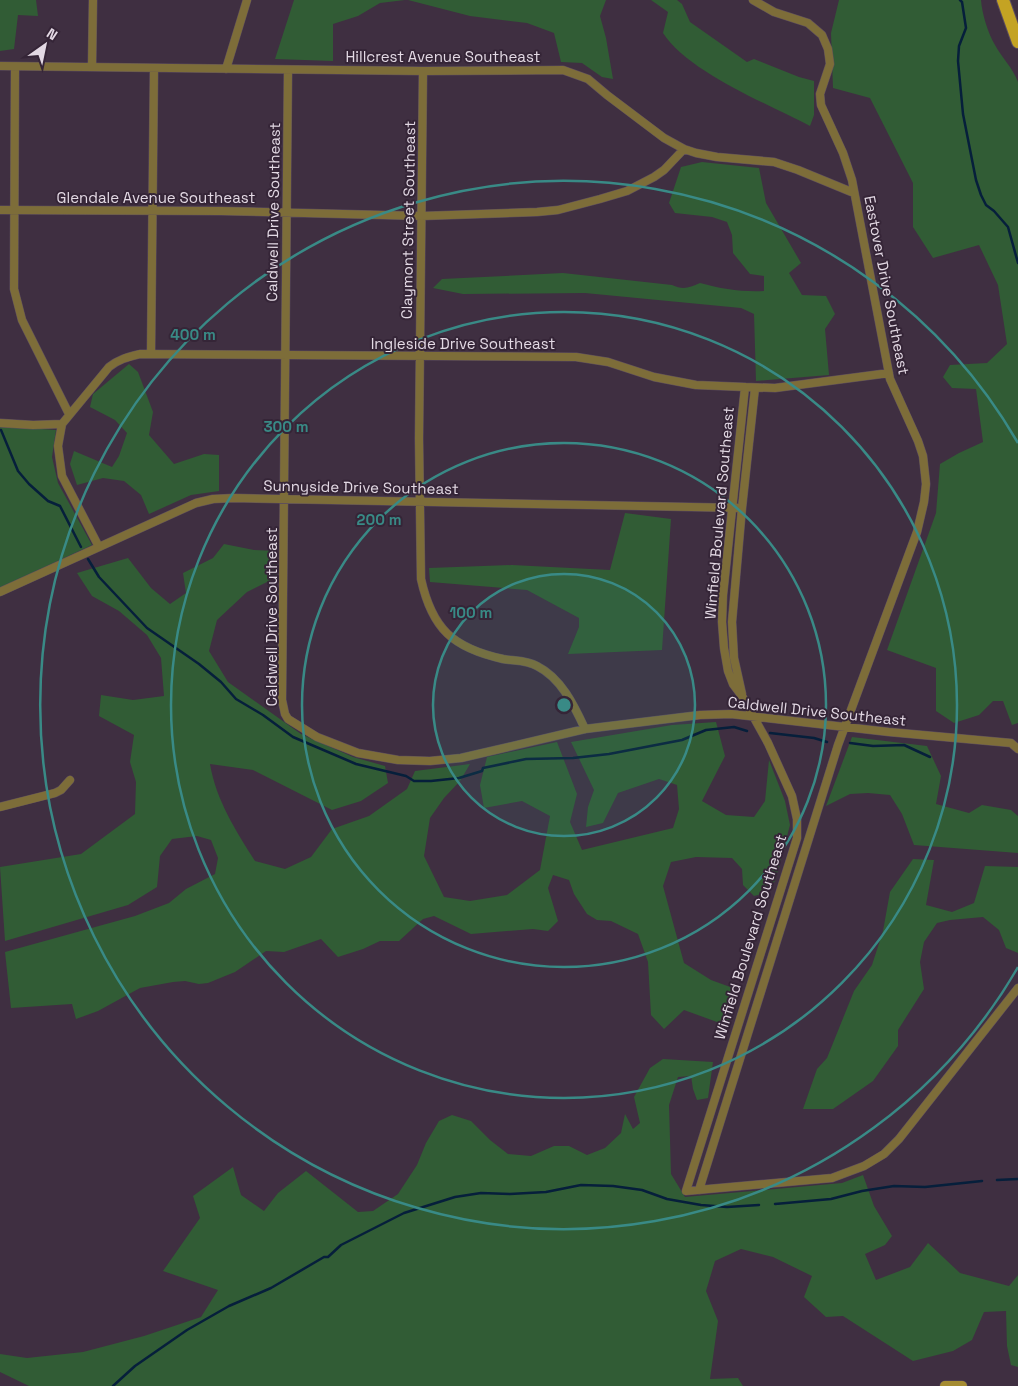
<svg xmlns="http://www.w3.org/2000/svg" width="1018" height="1386" font-family="'Space Grotesk',sans-serif">
<style>
.green{fill:#315c35}
.lines{fill:none;stroke-linecap:round;stroke-linejoin:round}
.stream{stroke:#061f3b;stroke-width:2.5}
.street-casing{stroke:#5d4e5e;stroke-width:9}
.secondary-casing{stroke:#5d4e5e;stroke-width:11}
.primary-casing{stroke:#5d4e5e;stroke-width:14}
.street{stroke:#7d6d39;stroke-width:8}
.secondary{stroke:#a58c32;stroke-width:10}
.primary{stroke:#c4a323;stroke-width:12}
.ring{fill:none;stroke:#398a86;stroke-width:2.5}
.labels{text-anchor:middle;dominant-baseline:central;stroke-width:4;stroke-linejoin:round;paint-order:stroke}
.street-label{font-size:15px;fill:#e3d9e4;stroke:#352537}
.centre{fill:#398a86;stroke:#352537;stroke-width:2.5}
.ring-label{font-size:15px;text-anchor:middle;font-weight:bold;fill:#398a86;stroke:#352537;stroke-width:4;stroke-linejoin:round;paint-order:stroke}
</style>
<rect width="100%" height="100%" fill="#3f2f41"/>
<path class="green" d="M0 0H36L38 16 18 15 14 49 0 51Z
M294 0H405L380 3 358 16 333 24V61L275 59Z
M408 0H606L600 16 606 38 613 79 602 77 582 63 561 62 554 33 527 23 470 16Z
M651 0H677L682 4 690 22 747 62 754 59 799 77 814 81V115L810 126C768 104 688 72 663 33L668 12Z
M839 0H981C982 14 988 33 995 45 1002 58 1013 68 1018 82V723L1012 725 1003 701H993L979 715 954 723 936 711V668L887 650 936 513 940 464 959 453 983 442 976 389 952 388 943 377 950 365 987 363 1007 344 998 285 979 245 933 258 913 227V183L870 98 833 88 831 33Z
M702 162 759 168 766 203 801 263 789 273 802 295 826 296 835 314 825 329 829 375 756 381 754 314 741 308 585 293 463 294 433 288 442 279 563 273 672 285C683 290 689 288 700 283 722 289 741 292 764 291V276L750 274 733 253 732 235 727 222 712 217 675 213 669 203 681 167Z
M129 364 138 372 153 412 149 435 174 464 204 454 219 455V491L191 495 149 514 141 495 124 481 103 478 77 485 70 464 74 451 112 467 119 456 127 433 115 420 90 407 93 394Z
M0 426 56 430 52 457 58 483 92 545 0 588Z
M625 513 671 519 662 650 568 654 579 627V618L527 590 430 582 429 568 512 565 610 570Z
M224 544 254 550 277 551V577L247 592 217 620 209 651 228 682 301 734 353 757 385 766 388 783 361 801 332 810 253 770 210 764C216 800 236 831 255 861L285 869 311 857 332 829 369 816 407 789 415 771 470 764 460 781 444 798 430 818 424 856 444 897 470 901 507 895 540 870 550 816 522 801 484 808 480 785 487 757 557 742 577 794 570 822 582 850 673 828 679 809 677 785 659 779 618 793 603 823 586 827 588 807 594 790 571 742 672 725 716 722 725 756 702 801 726 815 754 817 765 801 769 760 785 801 790 825 775 881 766 893 754 896 743 885 742 869 732 858 696 857 671 862 663 886 684 963 711 980 733 988 734 1008 728 1026 684 1010 664 1029 651 1015 648 962 638 934 611 921 597 920 587 914 574 894 569 880 553 875 548 888 558 921 548 931 533 929 471 934 434 916 423 919 399 941H380L363 949 338 957 321 939 284 952 266 951 235 972 208 983 199 984 185 981 173 982 140 988 98 1011 76 1019 72 1004 11 1008 5 952 135 916 169 903 186 889 215 874 218 858 211 840 197 836 172 839 160 856 157 887 128 905 5 941 0 867 81 854 135 814 136 782 130 762 134 735 99 716 101 695 133 700 164 696 161 658 147 635 119 611 92 596 77 573 128 558 151 588 170 604 186 593 183 573 213 558Z
M852 737 927 746 941 776 936 804 969 813 982 805 1011 810 1018 816V853L914 845 902 814 890 795 868 793 850 794 826 806Z
M913 859 934 860 926 905 952 912 974 903 985 866 1018 867V953L1006 948 999 930 983 917 950 920 937 923 924 942 920 962 924 989 898 1030V1046L873 1081 833 1109H803L817 1069 827 1058 854 991 872 965 883 931 890 892Z
M663 1059 713 1062 708 1098 697 1100 693 1089 691 1076 678 1077 669 1105 671 1174 685 1197 842 1183 863 1175 874 1206 892 1236 885 1245 865 1254 876 1280 910 1267 928 1243 960 1273 1009 1286 1018 1275V1367L1011 1365 1007 1346 1006 1311 984 1312 972 1340 953 1351 913 1361 843 1316 826 1317 804 1297 812 1276 773 1257 741 1249 715 1261 706 1291 718 1321 710 1379 738 1378 743 1386H29L0 1372V1354L27 1358 83 1352 144 1336 201 1317 218 1290 163 1271 200 1218 193 1196 233 1167 241 1195 264 1211 278 1193 306 1171 358 1212 373 1211 398 1194 417 1165 426 1143 439 1121 452 1115 471 1121 490 1140 508 1154 531 1156 554 1146H569L587 1155 605 1148 621 1133 625 1114 633 1129 640 1123 634 1097 650 1068Z"/>
<g class="lines">
<path class="stream" d="M960 0 962 2 966 28 959 46 958 61 963 114 976 180 981 195 986 205 994 211 1008 227 1018 263
M1 430 18 471 29 484 48 501 60 506 81 547
M88 559 99 577 147 628 199 664 221 682 236 699 263 715 293 737 356 764 406 776 414 781H431L459 778 482 771 483 768 526 759 573 758 609 754 682 740 706 730 734 727 747 731
M770 733 814 738 827 742
M850 743 873 746 904 745 930 757
M997 1180 1018 1179
M775 1204 831 1199 862 1191 894 1186 925 1187 982 1181
M113 1386 135 1366 187 1330 229 1306 271 1288 324 1257H328L341 1245 404 1213 455 1197 481 1193 510 1194 546 1192 581 1185 613 1186 642 1190 667 1199 701 1205 727 1207 759 1205"/>
<g class="street-casing">
<path id="street" d="M0 66 423 71 563 70 588 79 607 95 664 138 684 149 696 153 717 157 774 162 798 170 854 193
M15 67 14 289 22 320 69 414
M92 67 93 0
M226 69 247 0
M288 70 282 700 285 714 288 719 317 737 358 753 398 760 430 761 461 758 585 729 700 715 731 714 889 732 1011 743 1018 749
M423 71 419 439 421 579C432 629 453 648 503 659 514 661 527 660 537 666 561 678 574 705 585 729
M0 210 221 211 422 216 537 212 558 210 600 199 627 191 654 177 664 170 684 149
M151 354 154 68
M745 387 723 595 722 622 724 648 728 671 733 684 742 696 768 743 792 796 797 819V838L686 1191 832 1178 864 1166 884 1154 899 1139 1018 988
M0 423 33 425 62 424 109 367C119 359 128 357 140 354L576 357 608 362 654 377 696 385 745 387 775 388 889 373
M62 424 58 446 62 476 99 547
M0 592 196 503 213 499 234 498 742 508
M742 694 734 658 732 622 742 508 755 388
M0 807 55 793 61 790 70 780
M699 1190 838 745 917 532 924 502 926 484 923 456 918 441 890 379 852 180 843 153 821 105 820 94 830 64 828 49 822 35 808 23 774 12 753 0"/>
</g>
<g class="secondary-casing">
<path id="secondary" d="M945 1386H962"/>
</g>
<g class="primary-casing">
<path id="primary" d="M1003 0 1018 42"/>
</g>
<use href="#street" class="street"/>
<use href="#secondary" class="secondary"/>
<use href="#primary" class="primary"/>
</g>
<circle cx="564" cy="705" r="131" fill="#398a86" fill-opacity=".12"/>
<g class="ring">
<circle cx="564" cy="705" r="131"/>
<circle cx="564" cy="705" r="262"/>
<circle cx="564" cy="705" r="393"/>
<path d="M1018 967A524 524 0 1 1 1018 443"/>
</g>
<g class="labels">
<g class="street-label">
<text x="443" y="56">Hillcrest Avenue Southeast</text>
<text x="156" y="197">Glendale Avenue Southeast</text>
<text transform="translate(273 212) rotate(-89)">Caldwell Drive Southeast</text>
<text transform="translate(408 220) rotate(-89)">Claymont Street Southeast</text>
<text transform="translate(887 285) rotate(79)">Eastover Drive Southeast</text>
<text x="463" y="343">Ingleside Drive Southeast</text>
<text transform="translate(361 487) rotate(1)">Sunnyside Drive Southeast</text>
<text transform="translate(719 513) rotate(-85)">Winfield Boulevard Southeast</text>
<text transform="translate(271 617) rotate(-90)">Caldwell Drive Southeast</text>
<text transform="translate(817 711) rotate(6)">Caldwell Drive Southeast</text>
<text transform="translate(750 937) rotate(-73)">Winfield Boulevard Southeast</text>
</g>
</g>
<circle cx="564" cy="705" r="8" class="centre"/>
<g class="ring-label">
<text x="193" y="340">400 m</text>
<text x="286" y="432">300 m</text>
<text x="379" y="525">200 m</text>
<text x="471" y="618">100 m</text>
</g>
<g transform="translate(45 45) rotate(33)" stroke="#352537" stroke-width="4" paint-order="stroke">
<path d="M0-4L9 19L0 12L-9 19Z" fill="#e3d9e4"/>
<text y="-8" font-size="14" font-weight="bold" text-anchor="middle" fill="#e3d9e4">N</text>
</g>
</svg>
